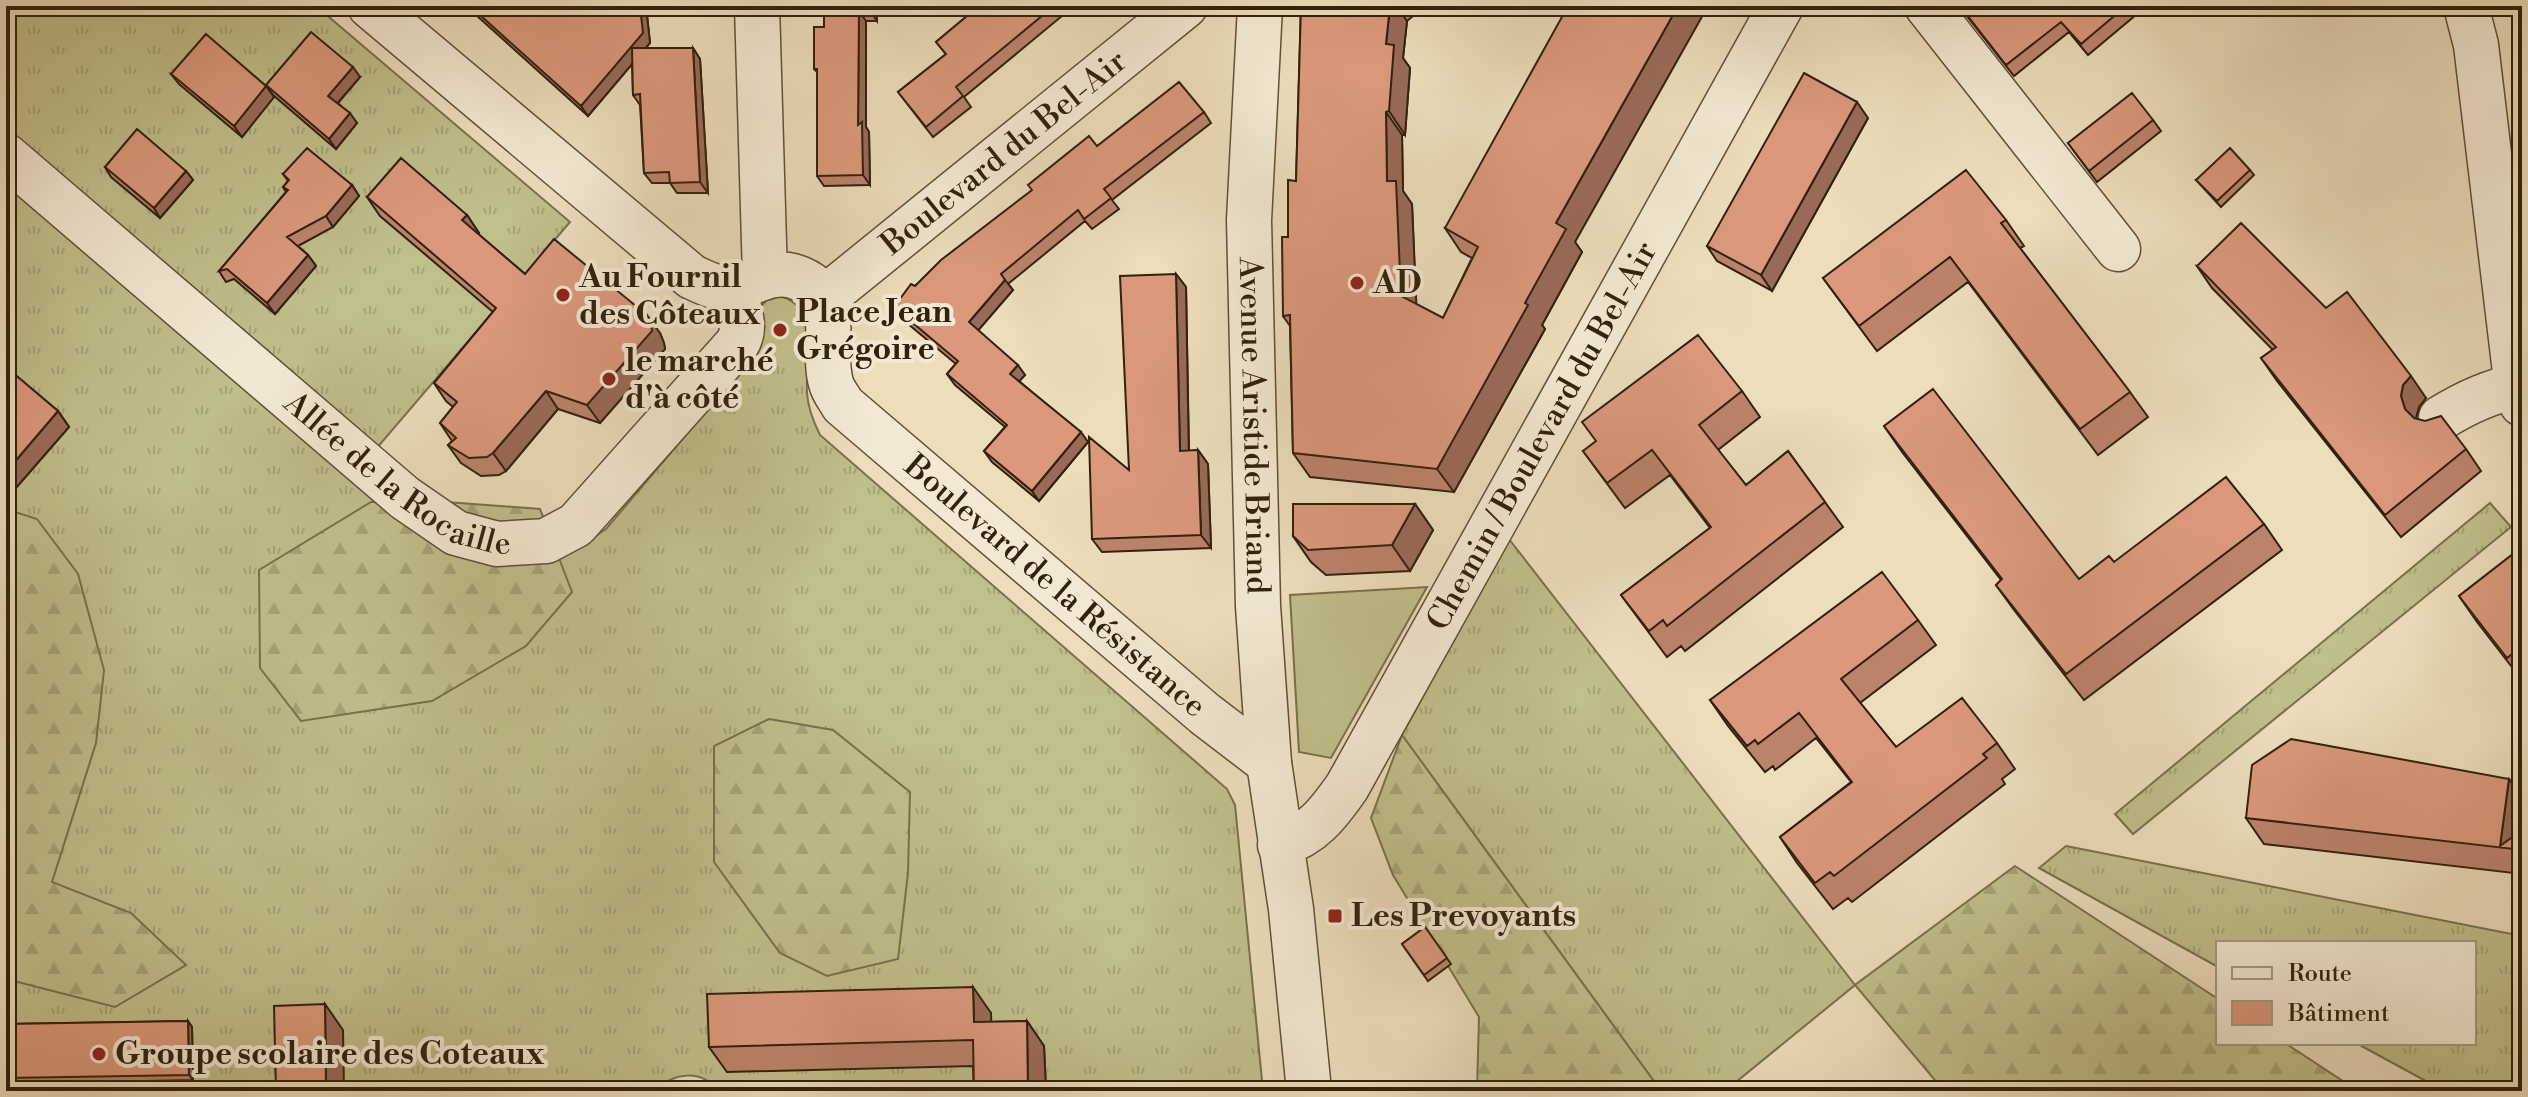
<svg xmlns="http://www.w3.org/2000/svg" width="2528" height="1097" font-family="'Libre Bodoni',serif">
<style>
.grass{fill:url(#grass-tufts);stroke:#78704c;stroke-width:2}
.forest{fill:url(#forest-firs);stroke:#78704c;stroke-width:2}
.garden{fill:#c0be8b;stroke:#78704c;stroke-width:2}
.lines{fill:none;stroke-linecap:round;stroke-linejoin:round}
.minor-casing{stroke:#605038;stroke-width:47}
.minor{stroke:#f3e9d3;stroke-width:44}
.wall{fill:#bc836b;stroke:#31210d;stroke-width:2}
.shaded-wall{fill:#996a57;stroke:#31210d;stroke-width:2}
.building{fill:#db987c;stroke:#31210d;stroke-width:2}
.poi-dot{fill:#8f2418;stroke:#f3e9d3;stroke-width:3}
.labels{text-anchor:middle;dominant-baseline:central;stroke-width:8;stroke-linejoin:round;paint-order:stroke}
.street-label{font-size:32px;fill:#31210d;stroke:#f3e9d3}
.poi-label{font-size:32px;font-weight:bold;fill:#31210d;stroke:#f3e9d3;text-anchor:start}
</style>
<defs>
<pattern id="grass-tufts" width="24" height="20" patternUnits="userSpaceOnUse" patternTransform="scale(2)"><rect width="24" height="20" fill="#c0be8b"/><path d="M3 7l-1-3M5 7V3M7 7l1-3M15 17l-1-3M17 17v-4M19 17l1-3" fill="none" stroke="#a5a377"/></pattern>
<pattern id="forest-firs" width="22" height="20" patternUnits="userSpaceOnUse" patternTransform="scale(2)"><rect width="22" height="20" fill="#c0be8b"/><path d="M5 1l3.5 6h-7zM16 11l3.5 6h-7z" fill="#a5a377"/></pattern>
</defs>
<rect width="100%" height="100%" fill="#ecddbb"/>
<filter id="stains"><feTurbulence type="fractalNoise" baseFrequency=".0025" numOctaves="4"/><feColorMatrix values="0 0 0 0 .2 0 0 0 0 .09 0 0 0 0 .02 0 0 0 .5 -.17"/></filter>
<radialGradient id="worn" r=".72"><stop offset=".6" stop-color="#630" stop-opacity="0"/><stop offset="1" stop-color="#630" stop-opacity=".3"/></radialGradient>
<path class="grass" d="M6 6H316L570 222 352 477 573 551 606 529 754 355 759 308 767 300 777 296C820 301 805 365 807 393 808 408 813 421 820 435L1227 789 1235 805 1263 1091H717C702 1068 672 1073 655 1091H192L191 1027 6 1029Z
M2490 503 2511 527 2133 834 2115 814Z
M1509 539 1855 985 1725 1091H1661L1402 735Z
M2066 846 2522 936V1091H2444L2356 1043H2474V943H2218V967L2039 868Z"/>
<path class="forest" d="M371 502H446L540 509 572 592 526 646 432 701 301 721 260 668 259 570Z
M6 509 37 519 78 574 104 670 96 743 52 882 131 913 186 965 115 1007 6 979Z
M769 719 833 730 910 792 908 873 898 959 827 976 780 953 714 862V746Z
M1402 735 1661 1091H1477L1479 1017 1393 875 1371 818Z
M2015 866 2218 999V1043H2285L2358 1091H1944L1855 985Z"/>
<path class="garden" d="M1427 587 1331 758 1299 752 1290 595Z"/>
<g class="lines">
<g class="minor-casing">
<g id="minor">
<path id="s1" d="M370 6 692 277C704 282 720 291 733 288 754 284 770 270 793 276 847 292 820 346 831 383 833 391 839 398 843 405L1205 714 1269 763"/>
<path d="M757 6 765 277"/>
<path id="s2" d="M1260 6 1249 220 1258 606 1269 763 1291 909 1309 1091"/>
<path d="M1927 6 2118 249"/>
<path d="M2466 6 2476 45 2517 389 2522 404"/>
<path id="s3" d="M6 156 405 498 456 533 497 544 546 541 576 525 737 344C750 323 733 307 739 286"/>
<path id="s4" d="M822 300 1185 6"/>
<path d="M2441 418C2465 403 2488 392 2517 386"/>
<path id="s5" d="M1280 845C1313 834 1328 814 1347 787L1781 6"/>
</g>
</g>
<use href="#minor" class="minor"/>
</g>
<path class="wall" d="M466 6H646L650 43 646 48H693L700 59 708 193H677L670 183H652L644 173 640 105 633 95 632 64 588 116Z
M824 6H877V21H866V127L869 132 870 185 824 186 817 176V72L814 69 824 27Z
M979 6H1074L964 97 971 107 933 137 898 92 946 54 936 42Z
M1301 6H1425L1407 21 1403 58 1410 68 1405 135H1402L1403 191 1412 204 1416 304 1443 318 1472 258 1461 252 1445 228 1575 242 1582 252 1542 325 1545 329 1454 492 1310 477 1293 453 1290 326 1283 316 1288 237 1296 181Z
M1959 6H2131L2137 14 2088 55 2069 32 2014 76Z
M171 74 274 97 242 137 179 84Z
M360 77 338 103 357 123 336 149 273 95 266 85Z
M1204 112 1211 123 1112 200 1119 209 1092 229 1085 221 1008 284 1013 290 978 330 1025 375 1019 381 1088 442 1039 501 992 462 984 451 1005 427 955 385 947 374 956 364 901 318 894 307 915 286 1097 146Z
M1868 118 1772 291 1717 261 1707 246Z
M2153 120 2161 131 2097 182 2068 143Z
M105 167 186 171 193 180 160 218 111 177Z
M2250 170 2254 175 2221 207 2196 180Z
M283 174 352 185 359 196 333 227 298 246 308 255 316 266 275 314 234 279 226 282 219 271 286 192 283 187 288 181Z
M367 197 467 215 479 233 478 234 525 274 660 333 664 343 665 349 600 423 558 409 506 471 499 475 481 476 461 463 448 445 452 441 440 423 453 407 446 401 434 383 493 312 380 216Z
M2006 220 2024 246 2020 248 2130 392 2148 417 2098 455 1968 282 1877 351 1823 278Z
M2197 266 2326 308 2426 398 2419 407 2416 419 2466 449 2481 471 2401 537 2277 381 2261 358 2273 350 2212 288Z
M1176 274 1186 287 1189 451 1198 450 1208 464 1211 548 1102 552 1092 539 1129 470Z
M6 367 58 411 69 427 15 489 6 482Z
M1742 391 1760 417 1718 450 1746 485 1788 451 1843 527 1685 651 1681 646 1667 657 1621 595 1710 528 1670 475 1625 508 1583 451Z
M1884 426 2079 579 2114 562 2264 524 2282 550 2084 700 2014 610 1996 585 2001 580 1902 452Z
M1415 504 1433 530 1410 571 1326 575 1311 562 1293 536Z
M2522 547V680L2477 622 2459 596Z
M1918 620 1936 645 1860 703 1896 747 1997 743 2015 769 2002 779 2005 784 1852 902 1848 898 1833 909 1797 863 1780 837 1851 782 1816 738 1775 770 1773 766 1765 772 1728 726 1710 700Z
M2509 779 2522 797V874L2264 844 2246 818Z
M1425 927 1451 964 1428 981 1402 944Z
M991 1013V1022L1027 1021 1044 1046 1046 1091H974L973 1066 727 1072 709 1047Z
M188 1021 192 1027 193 1080 6 1084V1024Z"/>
<path class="shaded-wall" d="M200 6H210L204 13Z
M640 6H646L650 43 588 116 581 106Z
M870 6H877V21L870 11Z
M1390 6H1396L1407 21 1403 58 1410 68 1405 135 1389 111 1386 44Z
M1678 6H1708L1575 242 1582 252 1542 325 1545 329 1454 492 1437 469 1525 303 1556 223Z
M859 11 866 21V127L869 132 870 185 863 175 858 125Z
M693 48 700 59 708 193 700 182Z
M353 67 360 77 335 106 328 96Z
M266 86 274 97 242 137 234 126Z
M1857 102 1868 118 1772 291 1761 275Z
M1386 112 1402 135 1403 191 1412 204 1417 319 1401 296 1387 181Z
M350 113 357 123 336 149 329 139Z
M186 171 193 180 160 218 154 208Z
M352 185 359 196 333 227 326 216Z
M467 215 479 233 475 238 462 220Z
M308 255 316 266 275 314 267 303Z
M1176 274 1186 287 1189 464 1180 451Z
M1005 280 1013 290 976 333 969 322Z
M647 315 660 333 664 343 665 349 600 423 587 405Z
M1018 365 1025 375 1017 384 1010 374Z
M2411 376 2426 398 2419 407 2416 418 2420 432 2405 409 2401 396 2403 385Z
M546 391 558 409 506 471 493 453Z
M58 411 69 427 15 489 6 476V472Z
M1081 432 1088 442 1039 501 1032 491Z
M1198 450 1208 464 1211 548 1201 535Z
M1415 504 1433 530 1410 571 1392 545Z
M2509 779 2522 797V840L2500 846Z
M973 987 991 1013 992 1048 974 1022Z
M325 1004 343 1030 344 1091H326Z
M188 1021 192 1027 193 1080 189 1075Z
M1027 1021 1044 1046 1046 1091H1028Z"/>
<path class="building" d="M470 6H640L643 33 581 106Z
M824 6H870V11H859L858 125 862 122 863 175 817 176V69H814V27H824Z
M979 6H1054L956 87 963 96 926 127 898 92 946 54 936 42Z
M1301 6H1390L1386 44 1394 45 1389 111 1386 112 1387 181H1396L1401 296 1443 318 1478 247 1445 228 1568 6H1678L1556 223 1566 229 1525 303 1528 305 1437 469 1293 453 1290 315 1283 316 1282 237H1288V180L1296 181Z
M1960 6H2126L2081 44 2061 22 2006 65Z
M311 32 353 67 328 96 350 113 329 139 266 85Z
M206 34 266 86 234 126 171 74Z
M632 48H693L700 182 670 183 669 172 644 173 640 94 633 95Z
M1804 73 1857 102 1761 275 1707 246Z
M1179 82 1204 112 1104 189 1111 198 1084 219 1078 210 1001 274 1005 280 969 322 1018 365 1010 374 1081 432 1032 491 984 451 1007 425 947 374 958 361 894 307 911 284 915 286 941 260 1032 190 1028 185 1089 136 1097 146Z
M2132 93 2153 120 2089 171 2068 143Z
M137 129 186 171 154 208 105 167Z
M307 148 352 185 326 216 287 237 308 255 267 303 227 269 219 271 288 190 283 187 289 180 283 174Z
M2230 148 2250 170 2217 201 2196 180Z
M401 158 467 215 462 220 525 274 554 239 647 315 651 324 652 331 587 405 546 391 493 453 487 457 469 458 448 445 456 438 440 423 457 402 434 383 496 308 367 197Z
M1966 170 2006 220 2001 223 2130 392 2080 429 1950 257 1859 326 1823 278Z
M2241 223 2326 308 2347 292 2411 376 2403 385 2401 396 2405 409 2414 418 2425 421 2441 416 2466 449 2385 515 2261 358 2276 347 2197 266Z
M1176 274 1180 451 1198 450 1201 535 1092 539 1089 437 1129 470 1120 276Z
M1698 335 1742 391 1699 425 1746 485 1788 451 1825 502 1667 626 1663 620 1649 631 1621 595 1711 527 1652 450 1607 483 1583 451 1596 441 1582 422Z
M6 367 58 411 6 472Z
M1933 389 2079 579 2109 556 2114 562 2226 477 2264 524 2066 674 1996 585 2002 579 1884 426Z
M1293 504H1415L1392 545 1308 550 1293 536Z
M2522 547V646L2507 658 2459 596Z
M1882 572 1918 620 1841 679 1896 747 1962 698 1997 743 1983 754 1987 758 1834 876 1830 872 1815 883 1780 837 1852 782 1799 713 1758 744 1755 740 1747 746 1710 700Z
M2291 739 2509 779 2500 846 2522 830V850L2246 818 2252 765Z
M1425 927 1447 958 1424 975 1402 944Z
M973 987 974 1022 1027 1021 1028 1091H974L973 1040 709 1047 707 994Z
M325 1004 326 1091H276L274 1006Z
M188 1021 189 1075 6 1078V1024Z"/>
<g class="poi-dot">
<circle cx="1357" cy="283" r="8"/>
<circle cx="563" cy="295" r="8"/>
<circle cx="780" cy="330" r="8"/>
<circle cx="609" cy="379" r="8"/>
<rect x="1327" y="908" width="16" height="16" rx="4"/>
<circle cx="99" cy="1054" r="8"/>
</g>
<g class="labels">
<g class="street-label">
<text stroke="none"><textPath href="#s4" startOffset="234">Boulevard du Bel-Air</textPath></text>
<text stroke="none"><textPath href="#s2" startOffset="420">Avenue Aristide Briand</textPath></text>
<text stroke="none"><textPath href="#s5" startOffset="492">Chemin / Boulevard du Bel-Air</textPath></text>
<text stroke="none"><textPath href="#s3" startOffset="508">Allée de la Rocaille</textPath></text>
<text stroke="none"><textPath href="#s1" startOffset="954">Boulevard de la Résistance</textPath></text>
</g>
<g class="poi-label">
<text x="579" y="277">Au Fournil<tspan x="579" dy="37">des Côteaux</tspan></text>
<text x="1373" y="283">AD</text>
<text x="796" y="312">Place Jean<tspan x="796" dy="37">Grégoire</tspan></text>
<text x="625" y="361">le marché<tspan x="625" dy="37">d'à côté</tspan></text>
<text x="1351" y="916">Les Prevoyants</text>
<text x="115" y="1054">Groupe scolaire des Coteaux</text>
</g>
</g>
<rect width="2528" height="1097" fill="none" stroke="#ecddbb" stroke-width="32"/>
<rect x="8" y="8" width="2512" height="1081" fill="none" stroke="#31210d" stroke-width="4"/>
<rect x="16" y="16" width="2496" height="1065" fill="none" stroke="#31210d" stroke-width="2"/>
<rect x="2216" y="941" width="260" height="104" fill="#f3e9d3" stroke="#a59984" stroke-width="2"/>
<rect x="2232" y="967" width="40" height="12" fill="#f3e9d3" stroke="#a59984" stroke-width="2"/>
<text x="2288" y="981" font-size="24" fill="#31210d">Route</text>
<rect x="2232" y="1001" width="40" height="24" fill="#db987c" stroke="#a59984" stroke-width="2"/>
<text x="2288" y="1021" font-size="24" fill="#31210d">Bâtiment</text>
<rect width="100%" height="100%" filter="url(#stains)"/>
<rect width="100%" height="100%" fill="url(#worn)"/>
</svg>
